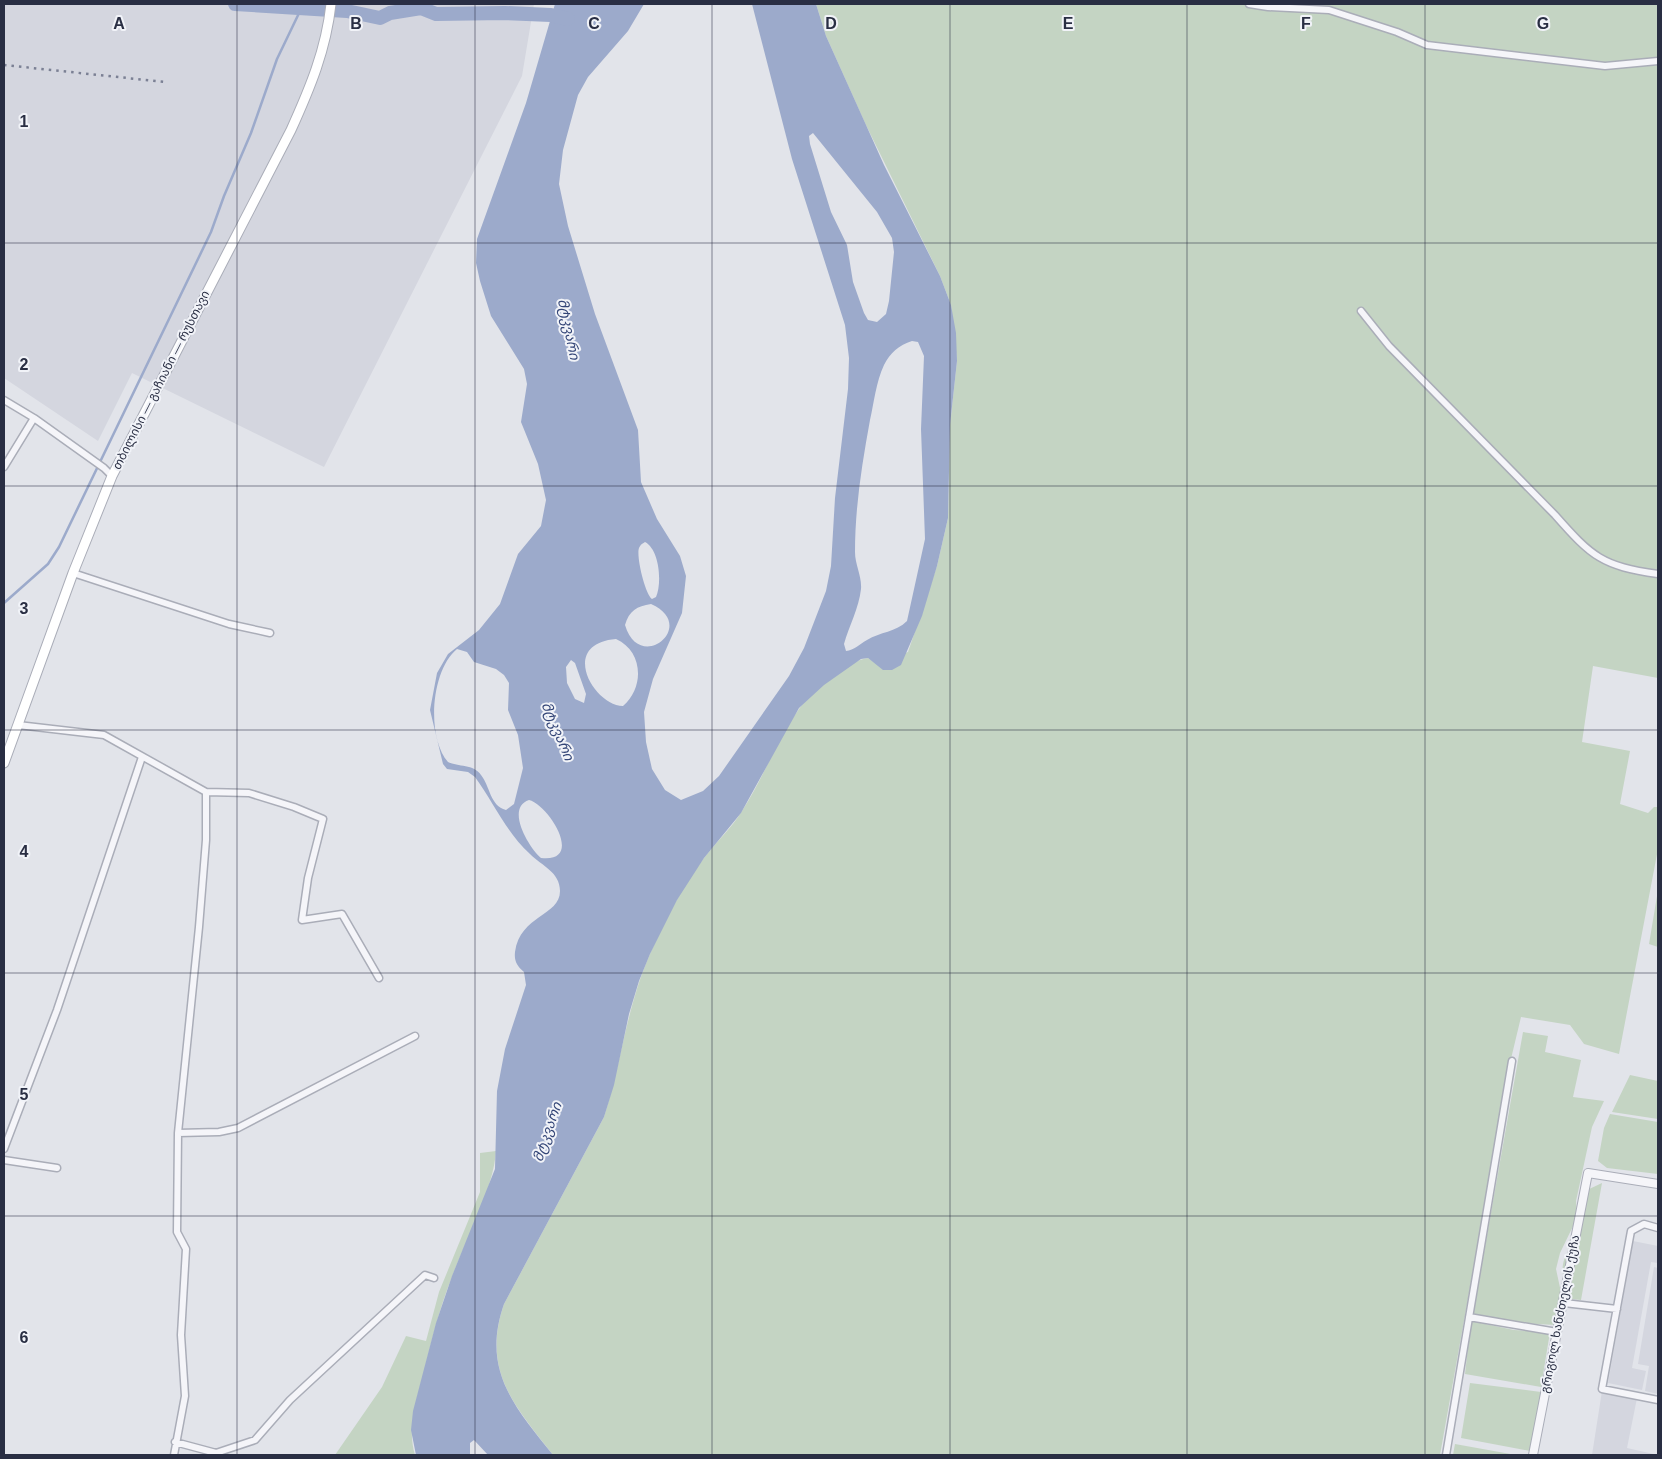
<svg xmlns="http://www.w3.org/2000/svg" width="1662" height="1459" font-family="Helvetica,'Noto Sans Georgian',sans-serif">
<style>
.built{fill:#d4d6df}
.green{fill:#c4d4c3}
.water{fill:#9caacb;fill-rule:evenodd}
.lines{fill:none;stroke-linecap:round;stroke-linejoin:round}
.stream{stroke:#9caacb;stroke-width:2.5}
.river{stroke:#9caacb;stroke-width:14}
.minor-casing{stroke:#aaadb8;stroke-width:9}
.tertiary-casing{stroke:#aaadb8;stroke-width:10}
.secondary-casing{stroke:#aaadb8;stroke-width:11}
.minor{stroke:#f5f5f9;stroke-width:6}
.tertiary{stroke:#f5f5f9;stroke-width:8}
.secondary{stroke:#fff;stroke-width:9}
.rail{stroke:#7b8094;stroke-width:2.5;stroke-dasharray:2.5 5;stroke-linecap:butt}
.grid{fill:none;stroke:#292e43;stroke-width:1;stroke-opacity:0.55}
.labels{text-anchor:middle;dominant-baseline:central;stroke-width:4;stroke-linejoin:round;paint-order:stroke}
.street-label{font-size:12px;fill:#292e43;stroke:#f1f3f8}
.water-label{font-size:14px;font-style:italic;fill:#334577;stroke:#f1f3f8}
.grid-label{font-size:16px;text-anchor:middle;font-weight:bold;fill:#292e43;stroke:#f1f3f8;stroke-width:4;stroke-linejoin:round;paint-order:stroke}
</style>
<rect width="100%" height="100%" fill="#e2e4ea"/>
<path class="built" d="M4 4H534L522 76 324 467 132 373 98 441 4 378Z
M1633 1241 1658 1246V1263L1651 1262 1632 1368 1646 1371 1642 1390 1608 1383Z
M1654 1267 1658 1268V1394L1645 1391 1649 1366 1638 1364Z
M1602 1391 1637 1398 1627 1448 1658 1455H1592Z"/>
<path class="green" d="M816 4H1658V678L1593 666 1582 742 1630 751 1620 804 1648 813 1654 807H1658V849L1619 1054 1584 1044 1570 1025 1521 1017 1510 1063 1440 1455H553C515 1406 481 1371 504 1304L604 1117C621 1063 627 1006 650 954 664 921 682 887 704 858 716 842 731 829 742 811 763 779 777 739 799 709 810 693 849 660 868 658L875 663 908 652 937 566 948 518 950 425 957 361 951 305 940 276 865 123 826 36Z
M1658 890V947L1649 944Z
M1523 1032 1548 1036 1545 1052 1581 1060 1573 1097 1604 1101 1592 1127 1576 1201 1577 1218 1560 1253 1556 1269 1562 1297 1555 1325 1472 1320Z
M1630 1075 1658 1081V1119L1612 1112Z
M1610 1114 1658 1122V1174L1607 1168 1598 1161 1604 1128Z
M496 1151C493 1191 466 1239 452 1277 439 1309 431 1343 423 1376 416 1401 407 1429 415 1455H335L382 1387 406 1336 426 1341 439 1292 480 1192V1153Z
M1602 1183 1581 1300 1569 1299C1553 1253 1571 1259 1581 1222 1584 1212 1584 1201 1585 1191Z
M1471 1321 1514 1330 1550 1332 1541 1387 1465 1374Z
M1470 1383 1541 1392 1530 1451 1461 1438Z
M1455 1444 1516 1455H1453Z"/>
<path class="water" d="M555 4H644L628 31 588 77 578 95 563 150 559 184 568 226 595 314 638 430 641 482 657 519 680 556 686 576 682 613 653 679 644 712 646 742 652 769 665 790 681 800 703 791 719 776 789 676 804 648 826 591 831 566 835 498 848 389 849 358 845 325 792 159 752 4H816L826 36 884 165 940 276 951 305 956 333 957 361 950 425 948 518 937 566 922 616 901 665 892 670H883L868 658 861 659 824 685 799 708 741 813 704 858 677 900 650 954 639 981 629 1014 614 1085 604 1117 504 1304C481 1370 514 1406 553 1455H488L474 1440 470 1443V1455H416L411 1430 413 1411 436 1323 452 1276 495 1169 497 1091 505 1049 526 985 524 972C517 966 514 961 515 952 520 915 560 916 560 891 560 872 542 866 530 854 506 832 494 803 475 777L468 772 447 769 443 764 430 710 437 673 448 654 479 630 500 604 518 554 541 526 546 500 538 464 521 422 527 384 524 369 491 316 480 281 476 263 477 239 526 103ZM813 133 877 212 892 238 894 252 889 301 886 314 877 322 868 320 864 313 853 282 847 245 831 212 810 144 809 136ZM912 341 918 342 924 356 921 429 925 539 907 621C896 632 880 632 867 640 860 644 854 650 846 651L844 644C849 626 859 608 861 589 862 576 855 565 855 552 855 507 862 464 870 420 874 402 876 382 884 365 890 353 899 345 912 341ZM645 542C660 550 662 584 656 597L652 599C645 594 636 556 639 548 641 544 642 544 645 542ZM651 604C699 625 640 675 625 625 629 611 637 606 651 604ZM616 639C643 651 645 687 623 706 594 706 558 644 616 639ZM457 649 467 652 474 662 496 669 504 675 509 683 508 710 518 735 523 768 514 804 506 810C490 806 490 786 481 775 474 764 458 767 448 762 426 737 431 670 457 649ZM571 660 575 663 586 694 584 703 575 699 567 683 566 667ZM529 800C549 805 585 863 541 858 529 848 505 808 529 800Z"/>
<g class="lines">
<path class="stream" d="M4 603 48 564 59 547 211 232 224 196 251 133 277 59 301 9"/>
<path class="river" d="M235 4 347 11 380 18 390 13 421 8 436 14 505 13 551 15 568 19"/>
<g class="minor-casing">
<path id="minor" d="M1249 4 1268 7 1329 10 1397 32 1427 45 1605 66 1658 61
M1361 311 1389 346 1555 515C1592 557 1602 566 1658 574
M4 400 34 418 104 468 112 476
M4 467 34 418
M73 573 229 624 270 633
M18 725 104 735 206 792 249 793 294 807 323 819 308 878 302 920 342 914 379 978
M178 1133 219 1132 238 1128 415 1036
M4 1149 57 1010 142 757
M4 1160 57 1168
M1658 1228 1644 1224 1631 1231 1602 1389 1658 1400
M1564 1303 1617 1309
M1469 1317 1557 1332
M175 1442 216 1453 255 1440 290 1400 425 1275 434 1278
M174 1455 185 1396 181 1335 186 1249 177 1232 178 1133 199 927 206 840V792
M1446 1455 1512 1061"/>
</g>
<g class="tertiary-casing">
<path id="tertiary" d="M1533 1455 1588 1173 1658 1184"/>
</g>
<g class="secondary-casing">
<path id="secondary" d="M4 763 73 573 112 476 291 130C310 88 326 50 331 4"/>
</g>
<use href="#minor" class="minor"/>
<use href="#tertiary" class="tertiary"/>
<use href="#secondary" class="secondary"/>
<path class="rail" d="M4 65 165 82"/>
</g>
<path class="grid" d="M237 4V1455M475 4V1455M712 4V1455M950 4V1455M1187 4V1455M1425 4V1455M4 243H1658M4 486H1658M4 730H1658M4 973H1658M4 1216H1658"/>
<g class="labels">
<g class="street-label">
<text transform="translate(161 380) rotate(-63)">თბილისი — გაჩიანი — რუსთავი</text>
<text transform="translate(1560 1314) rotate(-79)">გრიგოლ ხანძთელის ქუჩა</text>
</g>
<g class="water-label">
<text transform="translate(569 329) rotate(78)">მტკვარი</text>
<text transform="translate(558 731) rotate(67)">მტკვარი</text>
<text transform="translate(547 1132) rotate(-71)">მტკვარი</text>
</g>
</g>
<g class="grid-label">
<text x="119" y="29">A</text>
<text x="356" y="29">B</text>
<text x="594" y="29">C</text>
<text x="831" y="29">D</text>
<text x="1068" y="29">E</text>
<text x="1306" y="29">F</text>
<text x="1543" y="29">G</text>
<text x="24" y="127">1</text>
<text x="24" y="370">2</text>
<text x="24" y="614">3</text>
<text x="24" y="857">4</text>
<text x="24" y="1100">5</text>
<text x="24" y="1343">6</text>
</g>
<rect width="1662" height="1459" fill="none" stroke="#292e43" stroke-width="10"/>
</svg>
